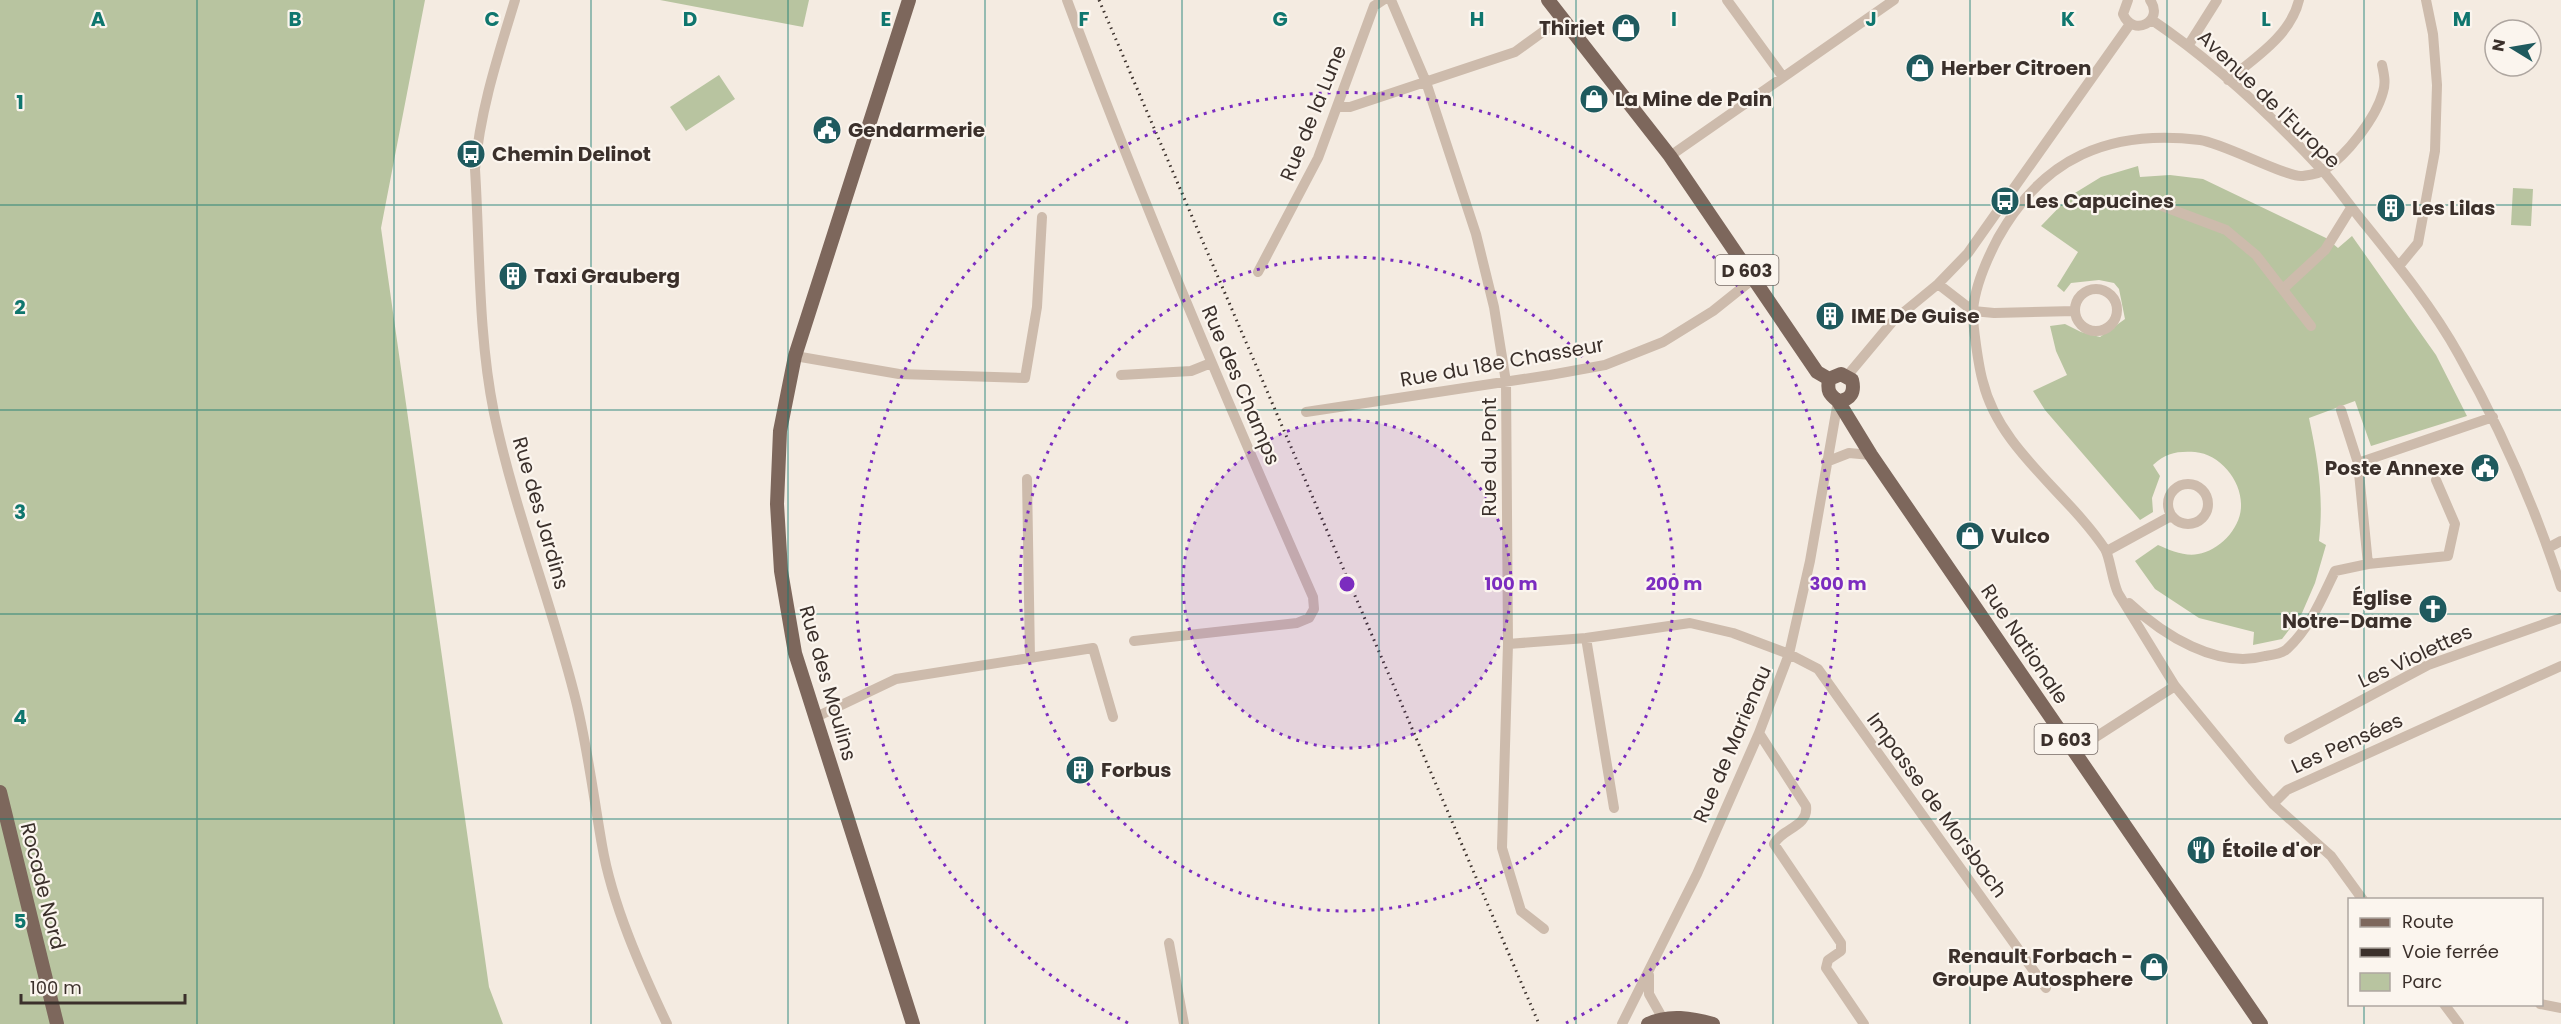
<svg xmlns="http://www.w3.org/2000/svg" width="2561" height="1024" font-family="Poppins,sans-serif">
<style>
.green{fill:#b8c4a0}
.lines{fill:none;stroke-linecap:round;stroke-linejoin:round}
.minor{stroke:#cdbbac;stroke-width:10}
.major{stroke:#7d675c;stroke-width:14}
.rail{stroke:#3b302b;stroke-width:3;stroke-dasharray:1.5 4.5;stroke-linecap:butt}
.grid{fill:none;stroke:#0f766e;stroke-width:1.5;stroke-opacity:0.55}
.ring{fill:none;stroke:#7b2cbf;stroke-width:3;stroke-dasharray:3 6}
.labels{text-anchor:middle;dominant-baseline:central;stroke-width:4.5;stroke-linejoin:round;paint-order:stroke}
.shield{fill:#fbf5ee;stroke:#756b66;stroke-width:1.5}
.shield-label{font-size:18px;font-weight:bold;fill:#3b302b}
.poi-label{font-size:20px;font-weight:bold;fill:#3b302b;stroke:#fbf5ee;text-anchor:start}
.street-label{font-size:20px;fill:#3b302b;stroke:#fbf5ee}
.grid-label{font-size:20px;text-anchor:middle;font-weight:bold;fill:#0f766e;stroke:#fbf5ee;stroke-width:4.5;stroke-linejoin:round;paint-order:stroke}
.centre{fill:#7b2cbf;stroke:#fbf5ee;stroke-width:3}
.ring-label{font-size:18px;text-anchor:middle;font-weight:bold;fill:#7b2cbf;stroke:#fbf5ee;stroke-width:4.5;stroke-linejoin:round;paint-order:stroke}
</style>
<rect width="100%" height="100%" fill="#f4ebe1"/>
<path class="green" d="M0 0H425L381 228 489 987 503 1024H0Z
M660 0H809L803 27Z
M719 75 735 99 686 131 670 107Z
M2138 166 2140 177 2170 175 2203 179 2326 238 2338 248 2352 236 2436 355 2467 416 2371 446 2355 401 2309 418C2318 461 2324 496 2319 541L2326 545 2315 583 2302 613 2282 639 2253 645 2254 632 2199 618 2155 589 2135 561 2158 545C2169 550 2186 557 2198 554 2219 551 2241 528 2241 506 2242 481 2220 454 2195 452 2177 451 2166 453 2153 465L2160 476 2152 498 2153 512 2140 520 2045 410 2033 391 2067 375 2056 351 2050 326 2065 324 2081 332 2100 337 2125 319 2119 289 2114 283 2099 280 2071 283 2064 292 2057 286 2078 252 2041 226 2070 196 2101 177Z
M2513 188 2533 189 2531 226 2511 225Z"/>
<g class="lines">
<path class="minor" d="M515 0C498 56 480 110 475 169 480 250 478 334 494 413 514 508 550 599 574 693 587 742 593 794 602 845 612 904 641 969 667 1024
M1067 0C1142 202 1226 400 1313 597L1314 609 1309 618 1297 623 1134 641
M1391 0 1426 82 1476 234 1494 307 1506 382 1508 644 1502 848 1521 911 1544 929
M1727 0 1783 77
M2128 0 2123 14C2133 38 2165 21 2150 0
M2152 20C2214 62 2271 115 2322 170 2337 187 2350 206 2364 223 2398 265 2433 308 2459 355 2501 429 2535 507 2561 587
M2188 46 2217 0
M2228 80C2255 58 2291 35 2299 0
M1337 107H1350L1515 52 1562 18
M1670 156 1894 0
M2157 204 2226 230 2256 255 2311 326
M2399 266 2418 243 2435 151 2437 85 2433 34 2426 0
M1258 272 1318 158 1374 6 1383 0
M1938 284 1973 311 1994 313 2075 311
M2284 288 2325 250 2351 208
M2075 310a21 21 0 1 1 42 0a21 21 0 1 1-42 0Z
M795 356 899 374 1025 378 1037 307 1042 217
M1121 375 1191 371 1211 363
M1847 376 1893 321 1938 284 1968 253 2130 24
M2341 410 2358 463 2368 564
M1306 412 1550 375 1605 365 1663 342 1713 311 1753 279
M1826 462 1849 453 1871 455
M2358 463 2493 417
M1027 479 1030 658
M2168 504a20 20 0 1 1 40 0a20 20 0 1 1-40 0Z
M2548 548 2561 541
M2107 551 2171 516
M2129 603C2163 635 2217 669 2265 656 2272 655 2282 654 2287 649 2310 628 2322 598 2335 571L2368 564 2448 556 2455 524 2436 480
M1586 638 1614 808
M1508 644 1586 638 1690 623 1733 633 1789 654 1818 669 2046 988
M814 718 896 679 1093 648 1113 717
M1759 733 1806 806C1809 827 1782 828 1774 844L1841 943V951L1828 960 1826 968 1864 1024
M2289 739 2428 665 2561 618
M2074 751 2175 686
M2273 804 2287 790 2561 666
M2363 900 2331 856 2273 804 2253 781 2175 686 2118 593C2112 580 2110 557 2105 549 2068 493 1999 449 1983 382 1979 369 1972 322 1973 310 1975 286 1987 259 1998 238 2043 157 2110 129 2200 140 2223 143 2288 178 2302 176 2309 175 2319 174 2324 170 2347 155 2376 118 2383 92 2386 83 2384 74 2382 65
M1169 943 1184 1024
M1649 975V994L1663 1019
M2444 1004 2459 1024
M2540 1004 2561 1008
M1622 1024 1697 874 1759 733 1789 654 1810 561 1838 401"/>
<path class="major" d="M909 0 795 356 780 431 777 504 781 571 795 653 913 1024
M1548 0 1670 156 1817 372 1829 379
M1829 379C1827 391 1829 394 1838 401L1871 455 2261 1024
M1829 379 1841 374 1852 380C1855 392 1851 400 1838 401
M0 792 57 1024
M1648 1024C1669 1014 1692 1018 1713 1024"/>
<path class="rail" d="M1099 0 1539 1024"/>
</g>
<path class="grid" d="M197 0V1024M394 0V1024M591 0V1024M788 0V1024M985 0V1024M1182 0V1024M1379 0V1024M1576 0V1024M1773 0V1024M1970 0V1024M2167 0V1024M2364 0V900M0 205H2561M0 410H2561M0 614H2561M0 819H2561M2364 1004V1024"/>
<circle cx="1347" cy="584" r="164" fill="#7b2cbf" fill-opacity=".12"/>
<g class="ring">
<circle cx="1347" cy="584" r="164"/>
<circle cx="1347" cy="584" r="327"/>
<path d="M1128 1023A491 491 0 1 1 1566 1023"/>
</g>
<defs>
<g id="shop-disc" transform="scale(1.5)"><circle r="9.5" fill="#1f5a5e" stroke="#fbf5ee"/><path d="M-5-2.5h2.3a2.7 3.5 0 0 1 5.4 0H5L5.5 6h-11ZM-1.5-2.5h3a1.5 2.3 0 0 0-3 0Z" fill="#fff"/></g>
<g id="civic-disc" transform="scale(1.5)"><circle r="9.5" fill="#1f5a5e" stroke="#fbf5ee"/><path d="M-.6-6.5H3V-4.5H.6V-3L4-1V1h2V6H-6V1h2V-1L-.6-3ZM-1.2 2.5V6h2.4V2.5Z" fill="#fff"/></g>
<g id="bus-disc" transform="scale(1.5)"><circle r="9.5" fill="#1f5a5e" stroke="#fbf5ee"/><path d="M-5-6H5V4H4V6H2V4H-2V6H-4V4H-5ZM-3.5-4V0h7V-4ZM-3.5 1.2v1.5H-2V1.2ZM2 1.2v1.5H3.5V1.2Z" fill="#fff"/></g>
<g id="building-disc" transform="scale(1.5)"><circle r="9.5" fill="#1f5a5e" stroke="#fbf5ee"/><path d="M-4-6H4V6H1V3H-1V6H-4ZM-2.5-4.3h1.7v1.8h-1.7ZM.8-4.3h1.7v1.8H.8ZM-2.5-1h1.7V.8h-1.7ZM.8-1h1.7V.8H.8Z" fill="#fff"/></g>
<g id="church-disc" transform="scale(1.5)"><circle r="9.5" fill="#1f5a5e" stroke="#fbf5ee"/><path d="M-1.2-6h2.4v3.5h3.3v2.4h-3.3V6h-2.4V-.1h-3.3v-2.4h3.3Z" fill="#fff"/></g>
<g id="restaurant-disc" transform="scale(1.5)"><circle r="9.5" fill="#1f5a5e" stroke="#fbf5ee"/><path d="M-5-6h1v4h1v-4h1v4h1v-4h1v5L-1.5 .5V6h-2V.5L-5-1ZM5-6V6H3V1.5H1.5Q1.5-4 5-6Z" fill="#fff"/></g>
</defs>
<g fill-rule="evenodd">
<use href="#shop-disc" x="1626" y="28"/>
<use href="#shop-disc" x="1920" y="68"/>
<use href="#shop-disc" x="1594" y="99"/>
<use href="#civic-disc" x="827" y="130"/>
<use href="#bus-disc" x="471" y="154"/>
<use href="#bus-disc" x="2005" y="201"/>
<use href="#building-disc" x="2391" y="208"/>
<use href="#building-disc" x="513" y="276"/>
<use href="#building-disc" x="1830" y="316"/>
<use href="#civic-disc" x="2485" y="468"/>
<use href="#shop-disc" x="1970" y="536"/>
<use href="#church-disc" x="2433" y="609"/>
<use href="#building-disc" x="1080" y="770"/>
<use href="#restaurant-disc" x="2201" y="850"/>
<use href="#shop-disc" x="2154" y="967"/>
</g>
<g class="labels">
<g class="shield">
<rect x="1715.5" y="255" width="63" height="30" rx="4.5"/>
<rect x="2034.5" y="724" width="63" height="30" rx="4.5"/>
</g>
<g class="shield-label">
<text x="1747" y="270">D 603</text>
<text x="2066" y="739">D 603</text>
</g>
<g class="poi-label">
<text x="1605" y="28" text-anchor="end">Thiriet</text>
<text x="1941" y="68">Herber Citroen</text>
<text x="1615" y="99">La Mine de Pain</text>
<text x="848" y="130">Gendarmerie</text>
<text x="492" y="154">Chemin Delinot</text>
<text x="2026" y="201">Les Capucines</text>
<text x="2412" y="208">Les Lilas</text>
<text x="534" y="276">Taxi Grauberg</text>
<text x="1851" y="316">IME De Guise</text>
<text x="2464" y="468" text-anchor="end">Poste Annexe</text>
<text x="1991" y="536">Vulco</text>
<text x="2412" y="598" text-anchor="end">Église<tspan x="2412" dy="23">Notre-Dame</tspan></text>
<text x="1101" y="770">Forbus</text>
<text x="2222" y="850">Étoile d'or</text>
<text x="2133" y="956" text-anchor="end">Renault Forbach -<tspan x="2133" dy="23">Groupe Autosphere</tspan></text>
</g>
<g class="street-label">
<text transform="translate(2269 99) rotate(44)">Avenue de l'Europe</text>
<text transform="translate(1313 113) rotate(-68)">Rue de la Lune</text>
<text transform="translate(1502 362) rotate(-10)">Rue du 18e Chasseur</text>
<text transform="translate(1241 385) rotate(67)">Rue des Champs</text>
<text transform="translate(1489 457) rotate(-90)">Rue du Pont</text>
<text transform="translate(541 513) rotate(74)">Rue des Jardins</text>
<text transform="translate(2025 644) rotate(56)">Rue Nationale</text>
<text transform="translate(2415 656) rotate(-25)">Les Violettes</text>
<text transform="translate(828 683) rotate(74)">Rue des Moulins</text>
<text transform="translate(2347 743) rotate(-24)">Les Pensées</text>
<text transform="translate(1732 744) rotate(-67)">Rue de Marienau</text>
<text transform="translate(1937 805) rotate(54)">Impasse de Morsbach</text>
<text transform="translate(43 886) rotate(76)">Rocade Nord</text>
</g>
</g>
<g class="grid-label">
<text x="98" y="26">A</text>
<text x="295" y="26">B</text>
<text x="492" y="26">C</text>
<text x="690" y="26">D</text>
<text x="886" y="26">E</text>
<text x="1084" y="26">F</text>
<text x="1280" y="26">G</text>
<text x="1477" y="26">H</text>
<text x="1674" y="26">I</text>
<text x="1871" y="26">J</text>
<text x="2068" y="26">K</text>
<text x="2266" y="26">L</text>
<text x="2462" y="26">M</text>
<text x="20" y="109">1</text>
<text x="20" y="314">2</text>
<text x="20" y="519">3</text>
<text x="20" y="724">4</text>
<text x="20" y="928">5</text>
</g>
<circle cx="1347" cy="584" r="9" class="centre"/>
<g class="ring-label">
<text x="1511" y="590">100 m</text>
<text x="1674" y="590">200 m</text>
<text x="1838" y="590">300 m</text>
</g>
<rect x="2348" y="898" width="195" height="108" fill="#fbf5ee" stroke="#aea6a0" stroke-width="1.5"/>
<rect x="2360" y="918" width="30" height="9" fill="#7d675c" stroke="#aea6a0" stroke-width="1.5"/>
<text x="2402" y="928" font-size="18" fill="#3b302b">Route</text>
<rect x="2360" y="948" width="30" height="9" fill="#3b302b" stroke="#aea6a0" stroke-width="1.5"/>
<text x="2402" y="958" font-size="18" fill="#3b302b">Voie ferrée</text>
<rect x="2360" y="973" width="30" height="18" fill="#b8c4a0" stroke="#aea6a0" stroke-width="1.5"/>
<text x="2402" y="988" font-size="18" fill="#3b302b">Parc</text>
<g transform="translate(2513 48) rotate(281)"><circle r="28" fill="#fbf5ee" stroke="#aea6a0" stroke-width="1.5"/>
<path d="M0-4.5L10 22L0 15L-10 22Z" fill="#1f5a5e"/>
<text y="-9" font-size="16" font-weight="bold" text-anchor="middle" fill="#3b302b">N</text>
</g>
<path d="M21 994v9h164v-9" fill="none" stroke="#3b302b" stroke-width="3"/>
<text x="30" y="994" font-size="18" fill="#3b302b" stroke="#fbf5ee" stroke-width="4.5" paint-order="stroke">100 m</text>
</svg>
